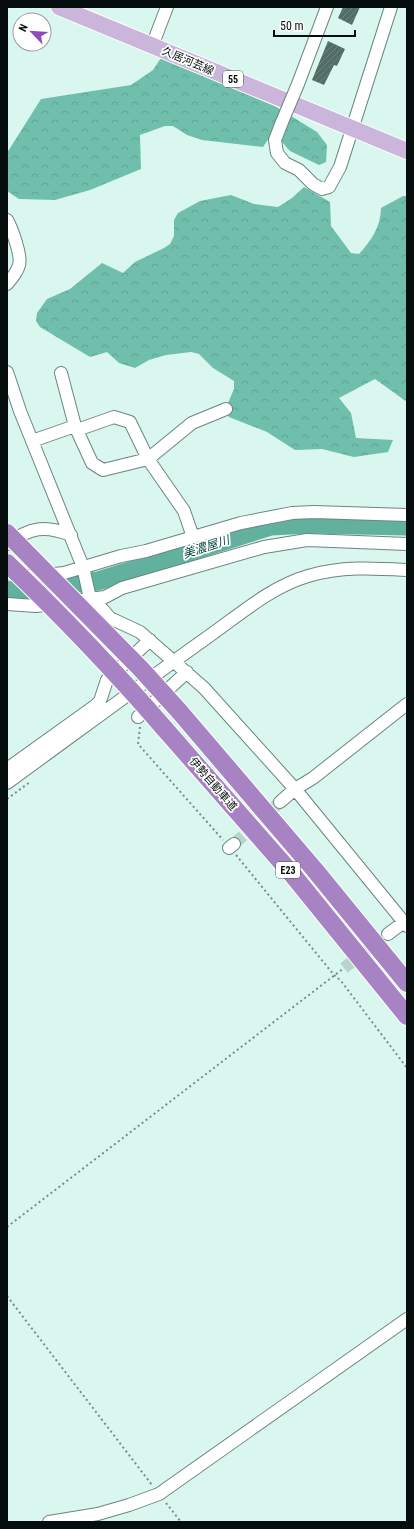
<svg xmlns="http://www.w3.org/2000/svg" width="414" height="1529" font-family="'Roboto Condensed','Noto Sans JP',sans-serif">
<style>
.forest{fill:url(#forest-crowns)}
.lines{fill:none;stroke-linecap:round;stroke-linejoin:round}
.river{stroke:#62b19f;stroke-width:19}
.building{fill:url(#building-hatch)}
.minor-tunnel{stroke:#b9d4cd;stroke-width:12;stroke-dasharray:12 6;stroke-linecap:butt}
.minor-casing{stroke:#6a867f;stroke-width:14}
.major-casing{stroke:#fff;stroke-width:18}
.highway-casing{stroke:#fff;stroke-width:20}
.path{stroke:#788d87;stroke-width:2;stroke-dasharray:2 3;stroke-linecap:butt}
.minor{stroke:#fff;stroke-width:12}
.major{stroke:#cbb5db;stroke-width:16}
.highway{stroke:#a883c3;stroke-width:18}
.minor-bridge-casing{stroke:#6a867f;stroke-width:14;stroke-linecap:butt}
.highway-bridge-casing{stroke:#fff;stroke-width:20;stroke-linecap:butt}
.minor-bridge{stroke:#fff;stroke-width:12}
.highway-bridge{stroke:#a883c3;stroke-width:18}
.labels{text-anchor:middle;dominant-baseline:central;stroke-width:3.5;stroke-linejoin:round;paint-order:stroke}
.shield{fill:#fff;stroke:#505655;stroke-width:1}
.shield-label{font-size:10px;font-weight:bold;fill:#050e0c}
.street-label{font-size:11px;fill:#050e0c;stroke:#fff}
.water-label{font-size:12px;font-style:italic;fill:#064e42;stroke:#fff}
</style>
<defs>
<pattern id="forest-crowns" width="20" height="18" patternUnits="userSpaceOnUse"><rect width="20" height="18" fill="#70bfac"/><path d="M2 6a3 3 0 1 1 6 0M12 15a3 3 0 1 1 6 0" fill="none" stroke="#60a393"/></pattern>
<pattern id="building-hatch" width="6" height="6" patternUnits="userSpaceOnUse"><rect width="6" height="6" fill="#526d66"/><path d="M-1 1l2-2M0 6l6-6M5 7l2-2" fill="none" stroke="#6f837e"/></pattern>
</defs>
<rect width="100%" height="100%" fill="#d9f7ef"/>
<path class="forest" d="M161 58 270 103 317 132 327 145 326 162 319 165 290 151 273 132 263 147 202 140 187 135 173 126H165L140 135 141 169 90 190 55 200 19 199 7 191V153L41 99 131 85 153 70Z
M304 187 330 202 331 226 351 253 359 254C371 241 381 226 381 208L403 196H407V402L375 379 339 398 351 413 356 438 393 440 388 452 354 457 322 449 295 450 267 432 229 417 225 410 234 389V381L213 368 199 354 191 352 166 355 149 360 135 368 119 363 107 352 90 357 40 327 36 321 37 313 47 299 70 289 102 263 123 273 135 262 164 248 170 244 174 236V220L178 213 200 201 231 195 254 204 278 207 292 198Z"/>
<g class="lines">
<path class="river" d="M7 590 12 591 98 581 271 526 310 524 407 526"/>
</g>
<path class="building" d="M343 7H360L352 25 338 18Z
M328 41 345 49 337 66 334 65 324 85 312 80Z"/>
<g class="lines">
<path class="minor-tunnel" d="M234 844 280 802
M344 968 381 939"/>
<g class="minor-casing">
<path id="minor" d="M152 46 167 7
M298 84 327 7
M282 122 275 140 277 153 285 163 299 170 313 184 322 189 329 187 340 167 391 7
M7 220C12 229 22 256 19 265 17 273 12 278 7 284
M7 372 20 411 83 567 89 594 110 618 140 632 204 688 295 789 407 926
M61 373 75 426 92 463 103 470 148 459 192 423 226 409
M77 430 114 417 130 422 148 459 184 511 193 537
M32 441 75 426
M8 544C30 527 45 525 71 535
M18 576H35L64 573 121 556 146 551 241 523 292 513 314 512 407 515
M7 604 36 606 105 597 122 588 264 547 307 540 407 544
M138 717 187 672
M7 769 95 706 100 701 107 680 150 640
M7 783C73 735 139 686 205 639 238 616 270 587 308 576 341 566 373 568 407 570
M280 802 295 789 313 778 407 704
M229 848 234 844
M388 934 404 922
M49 1522 98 1514 129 1505 159 1494 407 1319"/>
</g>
<g class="major-casing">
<path id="major" d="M59 7 407 151"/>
</g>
<g class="highway-casing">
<path id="highway" d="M179 711 314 869 407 983
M164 728 292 874 407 1016"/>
</g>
<path class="path" d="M140 727 138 744 223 840
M7 799 30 782
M236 855 334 975 341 981 407 1068
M7 1227 344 968
M7 1296 152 1485
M166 1503 181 1522"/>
<use href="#minor" class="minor"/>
<use href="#major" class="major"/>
<use href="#highway" class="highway"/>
<g class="minor-bridge-casing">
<path id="minor-bridge" d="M282 122 298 84"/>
</g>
<g class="highway-bridge-casing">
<path id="highway-bridge" d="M7 533 141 669 179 711
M7 563C62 616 114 670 164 728"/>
</g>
<use href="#minor-bridge" class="minor-bridge"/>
<use href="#highway-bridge" class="highway-bridge"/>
</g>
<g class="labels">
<g class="shield">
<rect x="223" y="71" width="20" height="16" rx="3"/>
<rect x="276" y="862" width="24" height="16" rx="3"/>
</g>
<g class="shield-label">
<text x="233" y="79">55</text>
<text x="288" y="870">E23</text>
</g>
<g class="street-label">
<text transform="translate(188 61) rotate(23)">久居河芸線</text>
<text transform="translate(213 784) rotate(49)">伊勢自動車道</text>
</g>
<g class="water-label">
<text transform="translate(206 547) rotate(-18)">美濃屋川</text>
</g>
</g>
<rect width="414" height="1529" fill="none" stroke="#050e0c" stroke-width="16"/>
<g transform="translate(32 32) rotate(295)"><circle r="19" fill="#ffffff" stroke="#9b9f9e"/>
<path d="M0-3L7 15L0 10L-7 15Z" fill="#9049bc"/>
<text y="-6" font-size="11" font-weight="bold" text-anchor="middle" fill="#050e0c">N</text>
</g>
<path d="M274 30v6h81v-6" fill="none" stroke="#050e0c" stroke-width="2"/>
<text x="280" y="30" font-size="12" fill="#050e0c" stroke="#ffffff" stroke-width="3" paint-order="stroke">50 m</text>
</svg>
